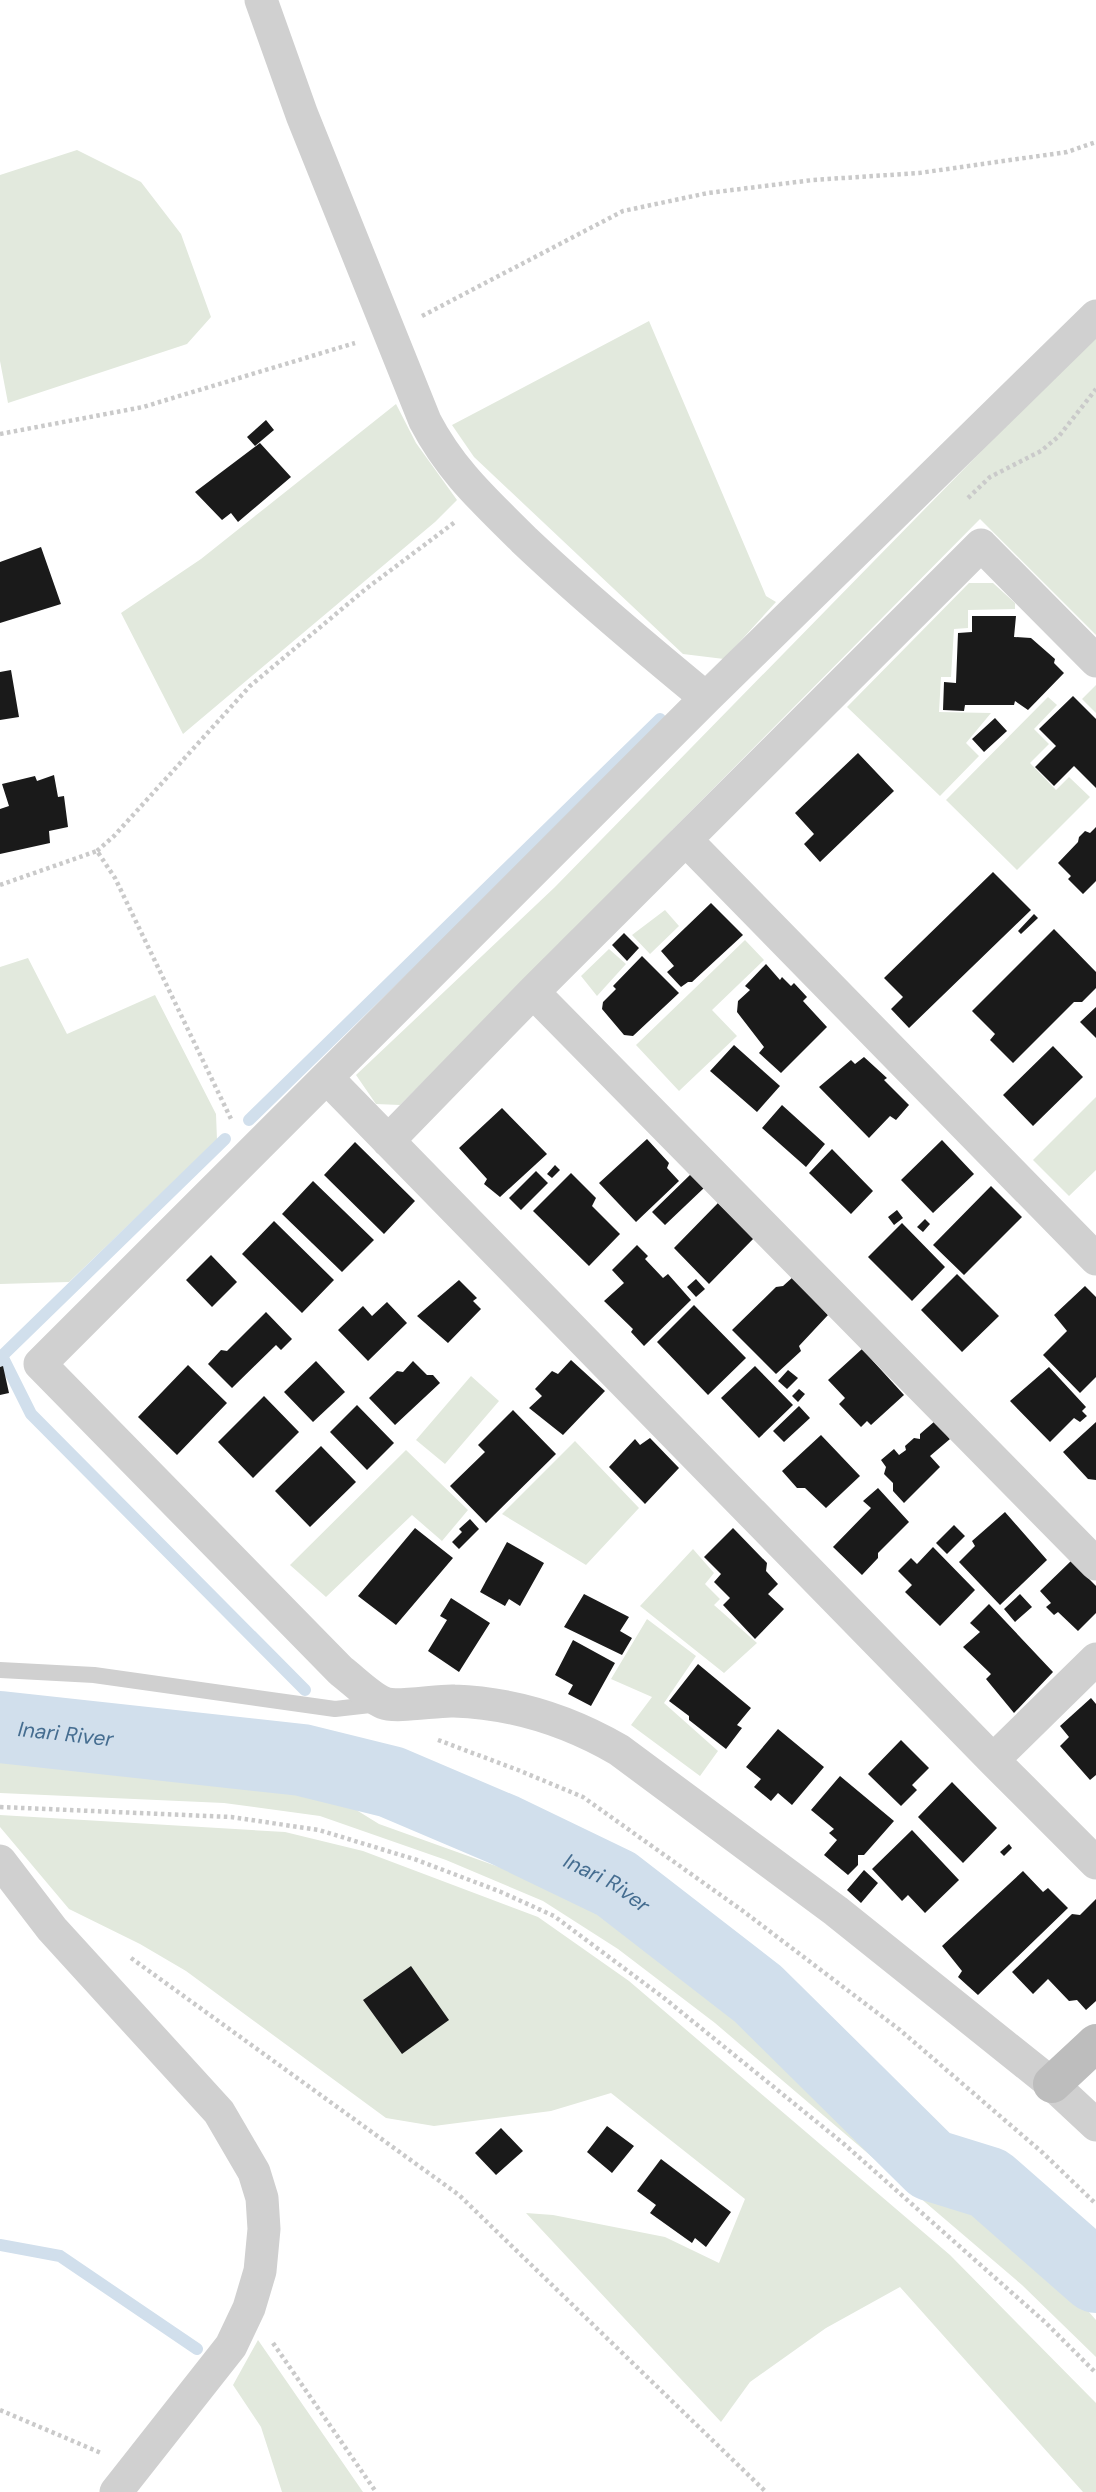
<svg xmlns="http://www.w3.org/2000/svg" width="1096" height="2492" font-family="'DM Sans',sans-serif">
<style>
.green{fill:#e2e9dd}
.lines{fill:none;stroke-linecap:round;stroke-linejoin:round}
.stream{stroke:#d1dfec;stroke-width:12}
.river{stroke:#d1dfec;stroke-width:72}
.building{fill:#1a1a1a}
.path{stroke:#cacaca;stroke-width:4.5;stroke-dasharray:3.5 3.5;stroke-linecap:butt}
.lane{stroke:#d0d0d0;stroke-width:16}
.street{stroke:#d0d0d0;stroke-width:33}
.secondary{stroke:#bdbdbd;stroke-width:38}
.labels{text-anchor:middle;dominant-baseline:central;stroke-width:7;stroke-linejoin:round;paint-order:stroke}
.water-label{font-size:21px;font-style:italic;fill:#456d90;stroke:#fff}
</style>
<rect width="100%" height="100%" fill="#fff"/>
<path class="green" d="M77 150 141 182 181 234 211 317 187 344 8 403 0 361V175Z
M649 321 766 596 776 602 724 659 683 654 474 457 452 425Z
M1096 334V635L980 519 400 1105 376 1104 356 1075 555 887Z
M396 404 416 443 457 500 435 522 183 734 121 613 201 559Z
M969 583H993L1015 603V609L968 610V628L954 629 951 677H941L939 712 991 713 966 743 979 756 940 796 847 707Z
M1096 685V713L1082 699Z
M1048 697 1057 705 1034 729 1049 744 1030 763 1056 790 1069 777 1090 797 1017 870 946 800Z
M665 910 679 926 650 954 632 935Z
M745 940 764 960 712 1010 737 1036 679 1091 636 1045Z
M609 949 626 964 597 996 581 976Z
M28 958 67 1034 155 995 216 1114 217 1140 69 1282 0 1284V967Z
M1096 1097V1170L1069 1196 1033 1160Z
M471 1376 499 1401 445 1464 416 1440Z
M575 1441 639 1508 586 1565 502 1514Z
M406 1450 468 1510 442 1541 412 1515 326 1597 290 1565Z
M693 1549 714 1573 705 1584 720 1599 714 1605 757 1643 724 1673 640 1606Z
M647 1619 696 1656 664 1703 718 1751 700 1776 631 1725 652 1697 611 1679Z
M0 1735 311 1782 379 1824 535 1880 609 1921 721 2009 908 2171 1033 2249 1096 2320V2357L1022 2285 715 2023 618 1949 543 1901 446 1860 320 1816 224 1803 0 1793Z
M0 1815 285 1832 363 1851 538 1917 629 1981 950 2255 1096 2403V2492H1083L900 2287 826 2328 750 2382 721 2422 526 2213 553 2215 665 2237 719 2263 745 2199 611 2093 551 2111 434 2126 386 2118 186 1971 140 1944 69 1909 0 1827Z
M258 2340 363 2492H282L261 2427 233 2385Z"/>
<g class="lines">
<path class="stream" d="M249 1120 660 719
M225 1139 2 1356 31 1414 305 1690
M0 2245 60 2256 197 2349"/>
<path class="river" id="s1" d="M0 1727 302 1760 391 1782 504 1830 616 1884 758 1994 931 2165 989 2183 1096 2277"/>
</g>
<path class="building" d="M266 420 274 430 255 446 247 437Z
M260 443 291 477 238 522 231 513 222 520 195 492Z
M41 547 61 604 0 623V562Z
M972 616H1016L1014 637 1031 638 1055 659 1054 663 1064 673 1028 710 1015 701 1014 705H965L964 711 943 710 944 682 956 683 958 633 972 632Z
M11 670 19 717 0 720V672Z
M1073 696 1096 719V788L1074 766 1054 786 1035 767 1056 746 1039 729Z
M995 718 1007 731 984 752 972 739Z
M858 753 894 791 820 862 804 844 814 834 795 813Z
M54 775 58 797 64 796 68 827 49 831 50 843 0 854V809L9 806 2 784 35 776 37 781Z
M1096 827V881L1083 894 1068 879 1071 876 1058 863 1078 842 1079 837 1085 831 1090 833Z
M993 872 1031 910 909 1028 891 1009 903 997 884 978Z
M711 903 743 935 692 982H688L681 987 667 972 674 966 661 951Z
M1034 914 1038 918 1021 934 1018 931Z
M1054 929 1096 972V988L1082 1002H1074L1013 1063 990 1040 995 1034 972 1011Z
M624 933 639 948 627 961 612 945Z
M642 956 679 993 633 1036 624 1035 602 1009 603 1002 616 989 613 986Z
M766 964 780 980 782 977 791 986 794 983 807 997 803 1001 827 1027 781 1073 759 1053 764 1047 737 1012 738 1001 750 990 745 986Z
M1096 1007V1038L1080 1022Z
M734 1045 780 1086 757 1112 710 1071Z
M1053 1046 1083 1077 1033 1126 1003 1095Z
M864 1057 887 1078 884 1080 909 1105 896 1120 890 1116 869 1138 819 1087 851 1060 855 1064Z
M782 1105 825 1144 806 1167 762 1128Z
M502 1108 547 1154 500 1197 484 1184 487 1179 459 1148Z
M647 1139 669 1163 667 1168 679 1181 636 1222 599 1183Z
M942 1140 974 1174 933 1213 901 1180Z
M355 1142 415 1201 384 1234 324 1175Z
M832 1149 873 1191 851 1214 809 1173Z
M555 1165 560 1170 552 1178 547 1174Z
M536 1171 548 1183 521 1210 509 1198Z
M571 1173 596 1198 592 1206 620 1234 589 1266 533 1211Z
M692 1173 705 1187 665 1225 652 1212Z
M313 1181 374 1240 342 1272 282 1214Z
M991 1186 1022 1217 964 1275 933 1245Z
M718 1203 754 1238 709 1284 674 1248Z
M897 1210 903 1218 894 1225 888 1217Z
M925 1219 930 1224 923 1232 917 1227Z
M274 1221 334 1280 302 1313 242 1254Z
M902 1223 945 1267 912 1301 868 1257Z
M637 1245 648 1256 645 1259 663 1278 668 1274 691 1300 644 1346 631 1332 633 1329 604 1301 624 1283 612 1270Z
M211 1255 237 1282 212 1307 186 1280Z
M957 1274 999 1316 962 1352 921 1310Z
M793 1277 828 1315 799 1346 801 1351 776 1374 732 1330 776 1287 783 1286Z
M696 1279 705 1289 696 1297 687 1287Z
M459 1280 477 1298 473 1301 481 1309 448 1343 417 1316Z
M1085 1286 1096 1297V1377L1080 1393 1043 1355 1067 1331 1054 1315Z
M387 1302 407 1323 368 1361 338 1330 363 1306 372 1316Z
M694 1305 746 1358 708 1395 657 1342Z
M266 1312 292 1339 281 1350 276 1345 232 1388 208 1364 221 1350 227 1351Z
M862 1349 904 1395 871 1425 867 1421 861 1427 839 1404 845 1398 828 1380Z
M571 1360 605 1391 563 1435 529 1408 542 1396 535 1389 552 1371 558 1374Z
M316 1361 345 1392 313 1422 284 1392Z
M413 1361 427 1375H433L440 1383 395 1425 369 1398 397 1371 403 1372Z
M188 1365 227 1403 177 1455 138 1417Z
M3 1366 9 1393 0 1395V1367Z
M755 1366 793 1405 759 1438 721 1398Z
M1049 1367 1086 1407 1082 1411 1087 1416 1080 1422 1074 1418 1050 1442 1010 1401Z
M788 1370 798 1378 787 1389 778 1381Z
M799 1389 805 1394 798 1402 792 1396Z
M264 1396 299 1432 253 1478 218 1442Z
M357 1405 394 1443 367 1470 330 1432Z
M799 1406 810 1418 784 1442 773 1431Z
M513 1410 556 1454 486 1523 450 1486 485 1452 478 1445Z
M935 1421 950 1439 930 1456 940 1467 904 1503 893 1491V1483L884 1474 886 1467 881 1460 894 1449 899 1455 906 1450 905 1446 914 1438 920 1439V1434Z
M1096 1422V1480L1088 1479 1063 1452Z
M821 1435 860 1476 826 1508 805 1488H797L782 1471Z
M650 1438 679 1468 645 1504 609 1467 635 1439 640 1445Z
M321 1446 356 1482 310 1527 275 1491Z
M878 1488 909 1522 878 1553V1558L862 1575 833 1547 871 1508 863 1501Z
M1005 1512 1047 1560 1000 1605 959 1562 975 1546 972 1541Z
M470 1519 479 1529 459 1549 452 1542 462 1532 459 1529Z
M954 1525 965 1536 947 1554 936 1543Z
M415 1528 453 1558 396 1625 358 1596Z
M733 1528 767 1563 766 1571 778 1584 768 1594 784 1609 755 1639 723 1605 730 1598 714 1582 721 1574 704 1557Z
M507 1542 544 1563 520 1606 509 1599 505 1606 480 1592Z
M933 1547 975 1590 940 1626 905 1592 912 1585 898 1571 911 1558 917 1564Z
M1071 1561 1096 1586V1613L1078 1631 1058 1612 1054 1615 1046 1607 1051 1603 1040 1591Z
M584 1594 629 1617 620 1631 632 1638 622 1655 564 1627Z
M1020 1594 1032 1607 1015 1622 1004 1609Z
M451 1598 490 1623 459 1672 428 1651 447 1620 440 1616Z
M989 1604 1053 1672 1014 1713 986 1679 991 1674 963 1647 980 1632 970 1623Z
M573 1640 615 1663 591 1706 568 1694 573 1685 555 1675Z
M698 1664 751 1708 737 1725 742 1728 726 1749 689 1720V1716L669 1701Z
M1091 1698 1096 1704V1775L1090 1780 1060 1746 1069 1737 1060 1726Z
M778 1729 824 1767 792 1805 778 1793 771 1801 754 1787 761 1779 746 1767Z
M901 1740 929 1768 912 1785 917 1790 901 1806 868 1774Z
M840 1776 894 1821 864 1855H858V1865L848 1875 824 1855 837 1840 829 1833 834 1829 811 1810Z
M952 1782 997 1828 963 1863 918 1817Z
M912 1830 959 1880 925 1913 908 1895 902 1901 872 1869Z
M1009 1844 1012 1848 1004 1856 1000 1852Z
M864 1870 878 1883 861 1903 847 1890Z
M1023 1871 1043 1892 1048 1888 1068 1908 978 1995 958 1977 962 1971 942 1946Z
M1096 1899V2001L1086 2010 1077 2000 1069 2001 1048 1979 1033 1994 1012 1972 1072 1914 1080 1915Z
M411 1966 449 2020 402 2054 363 2000Z
M607 2126 634 2146 612 2173 587 2152Z
M501 2128 523 2151 496 2175 475 2153Z
M661 2159 731 2212 706 2247 695 2238 692 2243 650 2213 656 2205 637 2191Z"/>
<g class="lines">
<path class="path" d="M422 316 623 211 708 193 813 180 919 173 1067 152 1096 142
M0 434 143 407 355 343
M968 498 990 477 1041 451 1059 436 1096 389
M97 851 114 836 250 686 367 588 455 522
M0 885 97 851 115 878 232 1121
M438 1740 518 1770 583 1797 743 1911 900 2030 1043 2153 1096 2204
M0 1807 231 1817 319 1830 417 1860 501 1892 554 1916 664 1998 844 2144 1045 2322 1096 2373
M131 1958 459 2195 766 2492
M273 2343 376 2492
M0 2410 101 2453"/>
<path class="lane" d="M0 1670 94 1675 335 1709 379 1704"/>
<path class="street" d="M261 0 302 115 425 421C451 471 485 501 524 540 583 596 644 647 706 698
M1096 316 706 698 40 1364 341 1671C353 1680 371 1698 384 1703 396 1708 439 1700 454 1701 513 1703 569 1721 619 1750L836 1911 1052 2084 1096 2125
M686 840 1096 1259
M533 992 1096 1564
M327 1078 993 1760 1096 1863
M388 1141 533 992 981 545 1096 661
M993 1760 1096 1659
M0 1861 52 1929 219 2112 254 2172 262 2198 264 2229 260 2271 249 2308 231 2346 116 2492"/>
<path class="secondary" d="M1052 2084 1096 2043"/>
</g>
<g class="labels">
<g class="water-label">
<text stroke="none"><textPath href="#s1" startOffset="66">Inari River</textPath></text>
<text stroke="none"><textPath href="#s1" startOffset="634">Inari River</textPath></text>
</g>
</g>
</svg>
